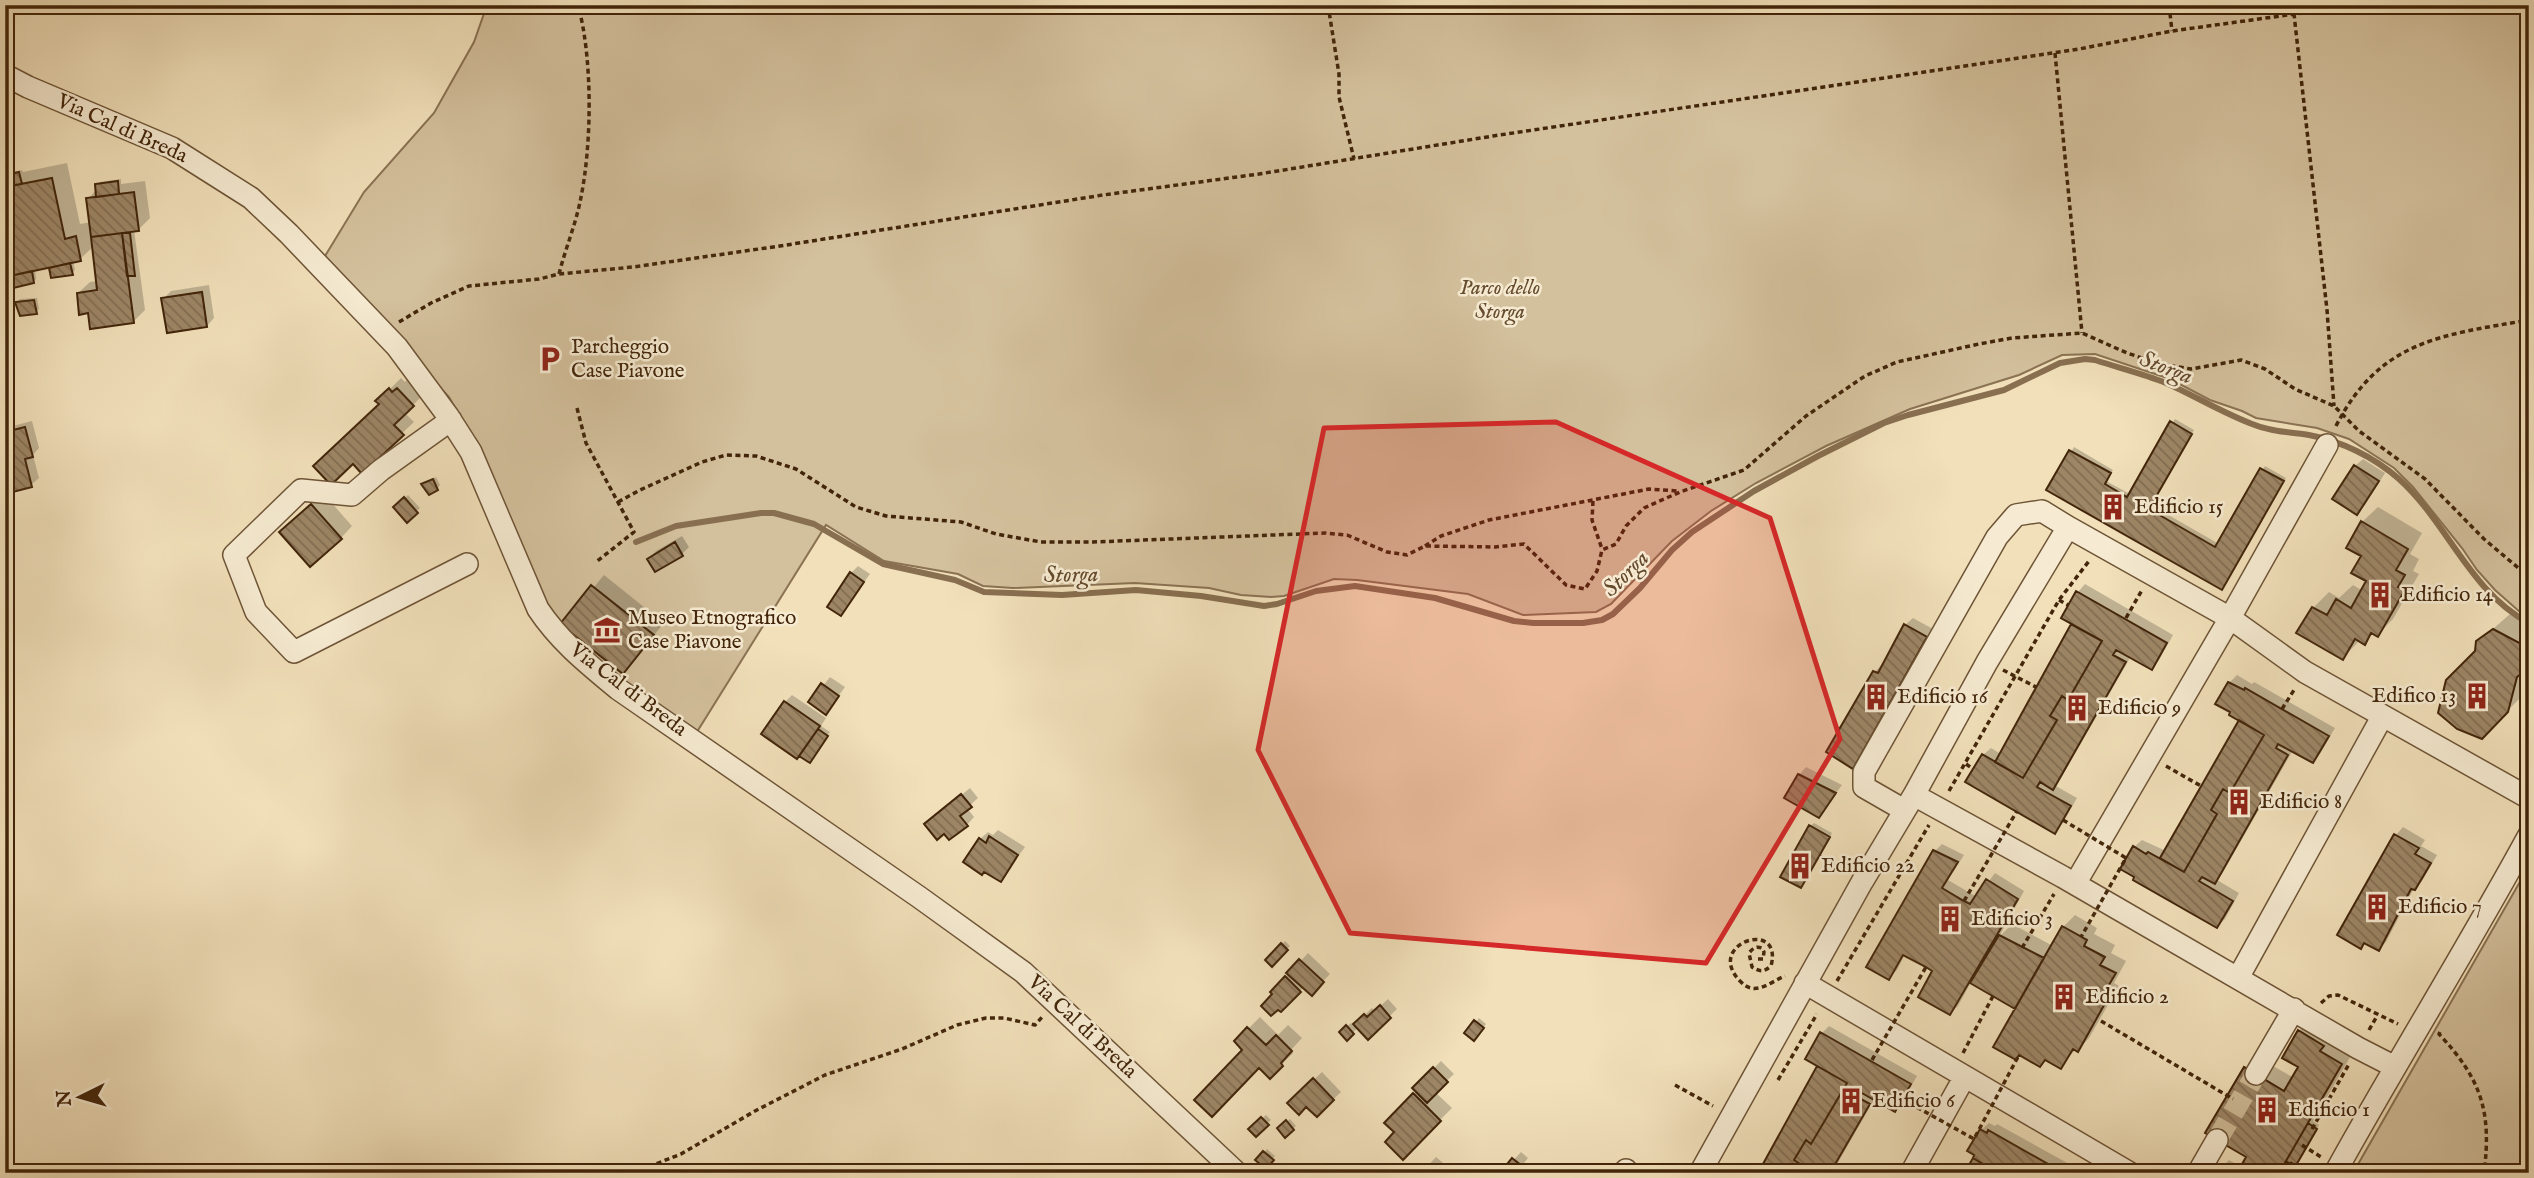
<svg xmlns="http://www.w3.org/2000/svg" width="2534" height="1178" font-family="'IM FELL English',serif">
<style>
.green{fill:#d3c09c;stroke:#8a7253;stroke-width:2}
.shadow{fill:#0003}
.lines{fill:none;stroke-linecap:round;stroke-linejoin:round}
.stream{stroke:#886f50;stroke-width:6}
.building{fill:url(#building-back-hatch);stroke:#42250a;stroke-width:2}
.minor-tunnel{stroke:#cebb97;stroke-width:21;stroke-dasharray:21 10;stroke-linecap:butt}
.minor-casing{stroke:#6e5436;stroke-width:24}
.path{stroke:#42250a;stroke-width:3.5;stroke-dasharray:5 3.5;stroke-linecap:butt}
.minor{stroke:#f6ebd2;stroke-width:21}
.path-bridge{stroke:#42250a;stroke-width:3.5;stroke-dasharray:5 3.5;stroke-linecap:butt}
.marked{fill:#d62828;fill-opacity:0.2;stroke:#d62828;stroke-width:5;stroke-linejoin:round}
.labels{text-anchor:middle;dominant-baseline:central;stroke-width:5;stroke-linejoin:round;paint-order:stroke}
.street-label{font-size:21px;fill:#42250a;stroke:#f6ebd2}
.park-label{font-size:21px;font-style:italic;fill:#664c2e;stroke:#f6ebd2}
.poi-label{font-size:21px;fill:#42250a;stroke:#f6ebd2;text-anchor:start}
.water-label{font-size:23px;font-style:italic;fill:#654a2d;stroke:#f6ebd2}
</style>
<defs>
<pattern id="building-back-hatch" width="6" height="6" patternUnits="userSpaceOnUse" patternTransform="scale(1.75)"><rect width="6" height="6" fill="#9d8666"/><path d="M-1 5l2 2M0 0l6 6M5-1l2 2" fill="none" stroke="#826d52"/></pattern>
</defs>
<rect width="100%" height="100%" fill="#f1e0ba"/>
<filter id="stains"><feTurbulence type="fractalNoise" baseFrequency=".00286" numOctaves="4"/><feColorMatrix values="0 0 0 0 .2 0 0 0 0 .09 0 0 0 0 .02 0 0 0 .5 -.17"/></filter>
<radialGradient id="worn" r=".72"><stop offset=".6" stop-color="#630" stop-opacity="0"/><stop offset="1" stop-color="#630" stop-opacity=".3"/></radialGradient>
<path class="green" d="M487 5H2529V617L2521 613 2495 590 2477 570 2462 548 2413 487 2394 468 2349 439 2317 428 2256 418 2242 411 2210 400 2170 379 2095 354 2062 355 2019 375 1910 409 1826 446 1756 483 1711 511 1672 541 1611 604 1596 612 1523 615 1468 594 1357 580 1334 579 1284 596 1271 597 1241 595 1209 588 1135 583 1013 588 983 586 958 574 884 561 826 525 695 735 620 684 554 623 477 447 449 397 322 261 364 192 434 113 474 42Z
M2529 866V1173H2353Z"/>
<path class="shadow" d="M67 163 80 224 91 222 88 199 97 189V185L100 182 121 179V184L145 181 150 218 138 230H134L145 310 133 322 90 311 78 293 90 282 98 281 94 246 80 259 73 261 75 270 72 273 51 268 55 265 35 269 36 279 33 282 5 289V174L22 170 23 172Z
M209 285 214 318 207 326 163 299 171 291Z
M37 298 39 309 36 312 17 302 20 299Z
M409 377 424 394 405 413 414 422 362 471 381 404 378 401 401 378 405 382Z
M2175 419 2194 430 2151 505 2219 544 2265 466 2286 478 2222 588 2049 489 2074 447 2113 470 2106 481 2130 494Z
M32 421 39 448 33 455 39 478 31 485 5 462 11 457 9 450 5 451V428Z
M2363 459 2385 473 2365 505 2357 512 2355 466Z
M436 477 440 485 437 489 423 484Z
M323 493 352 526 341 538 293 520Z
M408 495 420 508 407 520 395 507Z
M2378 507 2422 533 2410 554 2419 559 2413 571 2419 574 2393 619 2377 635 2374 633 2364 642 2360 640 2343 658 2313 608 2329 592 2339 598 2353 585 2363 591 2368 581 2363 555 2362 522Z
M682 536 689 547 682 554 649 559 656 551Z
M858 566 870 574 841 614 851 573Z
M604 575 664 623 623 672 563 624Z
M2085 584 2173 635 2159 660 2151 668 2131 656 2060 780 2054 785 2077 798 2062 824 2055 831 1983 755 1991 748 2001 754 2074 623 2063 617 2078 592Z
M2510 614 2529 625V673L2523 695 2482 737 2478 642Z
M1913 618 1933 629 1860 759 1853 767 1875 672 1882 664 1884 665 1905 625Z
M2237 675 2252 684 2254 682 2335 728 2320 754 2313 761 2293 750 2222 874 2217 880 2239 893 2225 919 2217 926 2134 847 2142 840 2166 851 2241 720 2231 711 2218 703 2229 683Z
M830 677 845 687 826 713 811 701Z
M792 695 826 718 821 726 830 732 813 758 785 702Z
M1806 767 1842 785 1819 816 1799 775Z
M970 788 978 798 967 808 974 817 967 825 934 817Z
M1814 823 1832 833 1804 883 1810 826Z
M2403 827 2425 840 2421 846 2437 855 2422 881 2414 888 2386 942 2379 949 2365 942 2339 934 2396 835Z
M998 830 1025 847 1000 880 980 839 988 832 993 835Z
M1942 844 1964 855 1948 880 1977 897 1995 873 2024 891 1999 937 2012 924 2053 946 2063 927 2075 915 2097 928 2094 934 2115 945 2111 953 2126 961 2114 983 2119 986 2089 1038 2078 1050 2076 1049 2060 1067 2046 1059 2040 1065 2017 1008 1971 982 1958 1006 1950 1013 1935 971 1905 954 1897 970 1889 978 1935 851Z
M1285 941 1290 946 1272 965 1267 960Z
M1308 953 1330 974 1311 994 1304 987 1281 1010 1272 992Z
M1388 999 1397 1009 1368 1037 1359 1027 1347 1038 1341 1032 1351 1023 1353 1026 1372 1008 1375 1011Z
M1260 1017 1278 1035 1288 1025 1302 1038 1291 1050 1293 1053 1270 1076 1236 1041Z
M1479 1018 1486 1024 1474 1039 1476 1022Z
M2311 1020 2353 1052 2313 1121 2319 1125 2298 1161H2289L2283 1173H2217L2229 1160 2242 1167 2248 1156 2246 1068 2257 1057 2294 1078 2300 1067 2299 1031Z
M1829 1026 1917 1076 1902 1102 1894 1110 1875 1098 1832 1173H1760L1820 1066 1822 1033Z
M1441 1061 1454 1074 1435 1092 1452 1108 1403 1157 1397 1132 1386 1123 1417 1091 1414 1088Z
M1322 1072 1341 1092 1317 1115 1306 1105 1290 1103Z
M1266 1115 1271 1120 1256 1134 1250 1129Z
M1290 1119 1296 1126 1286 1135 1280 1128Z
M1989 1123 1995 1126 1997 1124 2080 1170 2078 1173H1966L1976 1155 1981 1130Z
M1267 1149 1275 1156 1266 1167 1258 1159Z
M1521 1152 1528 1158 1516 1173H1502Z
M1436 1157 1455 1173H1421Z"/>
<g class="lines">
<path class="stream" d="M636 542 676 526 761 513H774L814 524 883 564 955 580 984 592 1062 595 1136 590 1201 596 1264 606 1277 604 1316 591 1355 586 1435 598 1514 621 1533 623H1583L1602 620 1613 614 1640 588 1672 550 1692 532 1754 491 1818 456 1884 423 1908 415 2004 390 2060 363 2085 359 2095 360C2119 368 2144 374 2166 383 2195 396 2223 413 2252 424 2271 432 2290 432 2309 435 2341 441 2374 457 2399 479 2448 523 2469 591 2529 623"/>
</g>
<path class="building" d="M19 172 22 184 5 187V175Z
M52 178 65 239 76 236 81 261 5 277V187Z
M118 181 119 194 96 197 95 184Z
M134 192 139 231 91 237 86 198Z
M122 233H130L135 276H127Z
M122 233 134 323 90 329 88 313 79 315 77 293 97 290 91 237Z
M70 263 73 275 51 278 49 268Z
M32 271 34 283 5 290V277Z
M202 292 207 327 167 333 161 298Z
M34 300 37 314 20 316 15 302Z
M389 388 392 392 397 388 414 406 394 425 404 435 362 474 353 464 331 485 313 466 379 404 375 401Z
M2170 421 2192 434 2149 509 2215 547 2260 468 2284 481 2222 590 2046 490 2069 450 2111 473 2105 484 2127 497Z
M25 427 33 457 25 459 32 487 5 494V462L10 461 8 452 5 453V432Z
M2354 465 2379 481 2357 515 2332 499Z
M433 479 438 490 429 495 421 484Z
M404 497 418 513 407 523 393 507Z
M311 504 342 539 310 567 279 532Z
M2361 521 2408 549 2396 570 2405 575 2398 587 2405 590 2378 637 2371 633 2365 645 2355 639 2343 660 2296 633 2312 607 2327 615 2336 599 2351 608 2366 581 2351 573 2361 556 2346 548Z
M675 542 683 556 655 572 647 559Z
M850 572 864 582 841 616 827 607Z
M591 585 654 635 623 674 560 624Z
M2076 591 2167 643 2152 670 2116 650 2113 655 2126 662 2053 790 2040 782 2037 787 2071 806 2055 834 1965 782 1982 754 2023 778 2057 720 2050 716 2062 696 2068 700 2102 641 2061 618Z
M1904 624 1927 637 1853 769 1826 752 1873 671 1878 673Z
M2071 624 2102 641 2068 700 2062 696 2050 716 2057 720 2023 778 1995 762Z
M2493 629 2529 648V654L2526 670 2517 677 2508 712 2482 739 2457 729 2438 713 2446 680 2475 651 2476 641Z
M2228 682 2244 690 2245 688 2329 736 2313 763 2278 744 2276 748 2288 755 2215 884 2202 877 2199 881 2233 901 2217 928 2133 880 2134 877 2120 869 2133 846 2146 854 2148 852 2184 872 2217 814 2211 810 2223 789 2230 793 2264 735 2229 715 2230 712 2215 704Z
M821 683 839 696 826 715 808 702Z
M784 701 820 726 797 759 761 734Z
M2239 720 2264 735 2230 793 2223 789 2211 810 2217 814 2184 872 2160 858Z
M818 729 828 736 810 763 799 756Z
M1798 774 1836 793 1819 818 1784 798Z
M961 794 972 807 960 816 968 826 949 840 944 834 937 840 924 824Z
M1809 825 1830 837 1801 888 1780 877Z
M2394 834 2419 848 2415 854 2431 863 2415 890 2411 889 2379 951 2364 943 2361 949 2337 935Z
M989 836 1018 855 1001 882 984 872 982 875 963 862 979 838 986 843Z
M1933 850 1958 862 1942 888 1964 901 1970 904 1986 879 2018 899 1950 1015 1918 997 1932 971 1926 967 1903 955 1889 980 1866 967Z
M2062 926 2087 940 2084 946 2105 957 2100 965 2116 973 2103 995 2108 998 2078 1052 2073 1049 2061 1069 2045 1060 2040 1067 2019 1055 2016 1060 1993 1047Z
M1999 935 2044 958 2015 1009 1970 983Z
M1281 943 1288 950 1272 967 1265 960Z
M1299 959 1324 982 1312 996 1286 973Z
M1285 976 1301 992 1281 1012 1278 1010 1271 1016 1261 1006 1272 994 1270 992Z
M1380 1005 1391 1018 1368 1040 1353 1024 1364 1014 1367 1017Z
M1474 1020 1484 1028 1474 1041 1464 1033Z
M1346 1025 1354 1034 1347 1041 1339 1032Z
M1247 1027 1266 1045 1276 1035 1292 1051 1281 1063 1283 1066 1270 1079 1259 1068 1212 1117 1194 1100 1242 1050 1234 1041Z
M2298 1030 2324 1046 2320 1051 2342 1064 2279 1173H2237L2246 1157 2205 1133 2244 1067 2284 1091 2298 1067 2282 1058Z
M1820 1032 1911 1084 1895 1112 1860 1092 1857 1097 1870 1104 1830 1173H1795L1800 1164 1794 1160 1806 1140 1811 1144 1847 1083 1805 1059Z
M1817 1066 1847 1083 1811 1144 1806 1140 1794 1160 1800 1164 1795 1173H1758Z
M1433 1067 1448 1082 1427 1103 1412 1088Z
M1313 1078 1334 1100 1317 1117 1306 1107 1299 1115 1287 1103Z
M1413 1093 1441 1121 1403 1160 1385 1142 1394 1132 1384 1123Z
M1261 1117 1269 1125 1256 1137 1248 1129Z
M1286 1120 1294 1130 1285 1138 1277 1128Z
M2308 1123 2317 1129 2295 1167 2286 1161Z
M1980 1129 1987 1133 1988 1130 2064 1173H1998L1973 1158 1974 1155 1967 1151Z
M1263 1151 1274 1160 1266 1169 1255 1160Z
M1512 1158 1522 1166 1517 1173H1500Z
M1973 1158 1998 1173H1964Z"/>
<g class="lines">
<path class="minor-tunnel" d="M2217 1140 2256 1074"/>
<g class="minor-casing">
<path id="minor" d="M5 75 28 87 172 148 251 198 289 234 397 347 448 416 471 452 538 609C560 642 588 664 618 689L919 897 1023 972 1237 1173
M451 420 381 470 352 495 301 490 234 555 256 612 294 652 467 564
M1914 795 2063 877 2358 1048 2395 1067
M1904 810 1864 787V772L1997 537 2016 515 2042 511 2068 527
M2075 884 2230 618 2327 445
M2238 978 2382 717
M1805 983 2130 1173
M2256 1074 2294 1009
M1625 1173 1626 1170
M1700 1173 1862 882 1914 795 1987 662 2068 527 2230 618 2305 672 2529 798
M1911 1173 1964 1078
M2198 1173 2217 1140
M2335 1173C2398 1059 2467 949 2529 835"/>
</g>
<path class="path" d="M1328 5 1339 74V97L1354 159
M2169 5 2172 31
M2293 5 2327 310 2334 406
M2055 53 2082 333
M559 274C565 250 575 226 580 202 592 147 593 59 578 5
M399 322 431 303 469 286 539 279 559 274 633 267 780 246 1103 195 1259 174 1493 136 2079 49 2172 31 2360 5
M577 408 586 443 634 532 596 562
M2336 426C2380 340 2442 335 2529 320
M1593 501 1592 520 1602 549
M618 502 640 490 702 462 726 455 756 456 796 469 856 507 886 516 961 522 996 534 1041 542H1093L1325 533 1347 535 1387 552 1407 555 1425 546 1495 547 1524 544 1566 585 1585 589 1597 571 1602 550 1616 544 1626 526 1644 508 1680 492 1744 470 1806 416 1865 376 1897 362 1979 344 2012 338 2082 333 2127 353 2160 364 2191 369 2241 360 2265 369 2295 389 2334 406 2359 431 2425 479 2484 539 2529 577
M1425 546 1441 536 1489 520 1649 489 1678 491
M2059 600 2068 605
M2126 618 2142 590
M2003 670 2036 687
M2282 709 2294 690
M1966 764 1973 769
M2166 766 2201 786
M1949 791 2059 600 2089 561
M1819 856 1844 871
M2022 948 2054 894
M1758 959H1763L1764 952 1762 948C1756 946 1753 948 1749 953L1752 967C1760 972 1764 972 1771 966 1784 917 1702 944 1741 982 1755 997 1770 982 1785 976
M1837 981 1929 825
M2321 1003 2329 996 2338 995 2398 1024
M2101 1021 2233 1099
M2369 1030 2377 1016
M2440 1032 2439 1034C2481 1079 2492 1111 2484 1173
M1963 1053 1993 996
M1778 1080 1817 1014
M1675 1085 1713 1106
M2312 1129 2349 1064
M2302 1145 2321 1157
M633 1173 681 1154 755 1111 825 1075 902 1049 957 1025 986 1018H1004L1035 1025 1043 1016
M2286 1173 2292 1162"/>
<use href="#minor" class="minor"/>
<path class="path-bridge" d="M2063 820 2126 858 2081 937
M1964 901 2017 811
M1872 1060 1926 967
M1902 1099 1974 1139 2019 1055"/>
</g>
<path class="marked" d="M1556 422 1770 518 1840 739 1706 963 1350 933 1258 750 1324 428Z"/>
<defs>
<g id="parking-bare" transform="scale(2.1)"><path d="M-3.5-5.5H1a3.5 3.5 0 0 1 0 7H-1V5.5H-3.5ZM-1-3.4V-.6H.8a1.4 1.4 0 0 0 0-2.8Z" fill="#8f2418" stroke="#f6ebd2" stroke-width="2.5" paint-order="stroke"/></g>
<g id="building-bare" transform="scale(2.1)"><path d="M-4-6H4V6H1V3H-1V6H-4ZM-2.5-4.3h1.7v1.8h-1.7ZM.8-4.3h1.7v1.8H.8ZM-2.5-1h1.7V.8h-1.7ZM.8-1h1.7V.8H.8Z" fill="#8f2418" stroke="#f6ebd2" stroke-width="2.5" paint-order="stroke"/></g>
<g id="museum-bare" transform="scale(2.1)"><path d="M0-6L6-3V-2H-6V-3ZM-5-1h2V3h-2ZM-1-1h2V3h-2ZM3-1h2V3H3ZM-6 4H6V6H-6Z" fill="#8f2418" stroke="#f6ebd2" stroke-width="2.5" paint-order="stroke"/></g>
</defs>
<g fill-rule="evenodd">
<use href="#parking-bare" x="550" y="359"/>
<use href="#building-bare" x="2113" y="507"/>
<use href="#building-bare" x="2380" y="595"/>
<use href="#museum-bare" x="607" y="630"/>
<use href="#building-bare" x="2477" y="696"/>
<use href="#building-bare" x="1876" y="697"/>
<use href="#building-bare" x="2077" y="708"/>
<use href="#building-bare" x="2239" y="802"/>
<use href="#building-bare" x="1800" y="866"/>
<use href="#building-bare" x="2377" y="907"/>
<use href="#building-bare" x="1950" y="919"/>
<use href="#building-bare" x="2064" y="997"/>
<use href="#building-bare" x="1851" y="1101"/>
<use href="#building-bare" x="2267" y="1110"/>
</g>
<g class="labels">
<g class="street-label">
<text transform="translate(122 129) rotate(24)">Via Cal di Breda</text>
<text transform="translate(628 690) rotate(37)">Via Cal di Breda</text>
<text transform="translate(1082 1027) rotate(43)">Via Cal di Breda</text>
</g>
<g class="park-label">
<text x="1500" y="288">Parco dello<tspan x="1500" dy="24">Storga</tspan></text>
</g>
<g class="poi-label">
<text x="571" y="347">Parcheggio<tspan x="571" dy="24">Case Piavone</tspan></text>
<text x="2134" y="507">Edificio 15</text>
<text x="2401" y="595">Edificio 14</text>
<text x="628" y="618">Museo Etnografico<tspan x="628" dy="24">Case Piavone</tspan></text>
<text x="2456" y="696" text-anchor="end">Edifico 13</text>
<text x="1897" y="697">Edificio 16</text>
<text x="2098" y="708">Edificio 9</text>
<text x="2260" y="802">Edificio 8</text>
<text x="1821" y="866">Edificio 22</text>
<text x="2398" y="907">Edificio 7</text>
<text x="1971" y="919">Edificio 3</text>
<text x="2085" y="997">Edificio 2</text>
<text x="1872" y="1101">Edificio 6</text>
<text x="2288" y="1110">Edificio 1</text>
</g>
<g class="water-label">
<text transform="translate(2166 368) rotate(21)">Storga</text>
<text transform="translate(1626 574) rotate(-45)">Storga</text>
<text transform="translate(1071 575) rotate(-1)">Storga</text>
</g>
</g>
<rect width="2534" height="1178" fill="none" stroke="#f1e0ba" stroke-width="28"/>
<rect x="7" y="7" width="2520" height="1164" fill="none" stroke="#42250a" stroke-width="3.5"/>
<rect x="14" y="14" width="2506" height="1150" fill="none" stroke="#42250a" stroke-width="2"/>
<g transform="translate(80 1097) rotate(265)" stroke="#f6ebd2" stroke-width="5" paint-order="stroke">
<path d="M0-5L12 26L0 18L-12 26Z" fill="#42250a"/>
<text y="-10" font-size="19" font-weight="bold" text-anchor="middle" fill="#42250a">N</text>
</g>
<rect width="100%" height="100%" filter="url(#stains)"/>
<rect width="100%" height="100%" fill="url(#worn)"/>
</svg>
